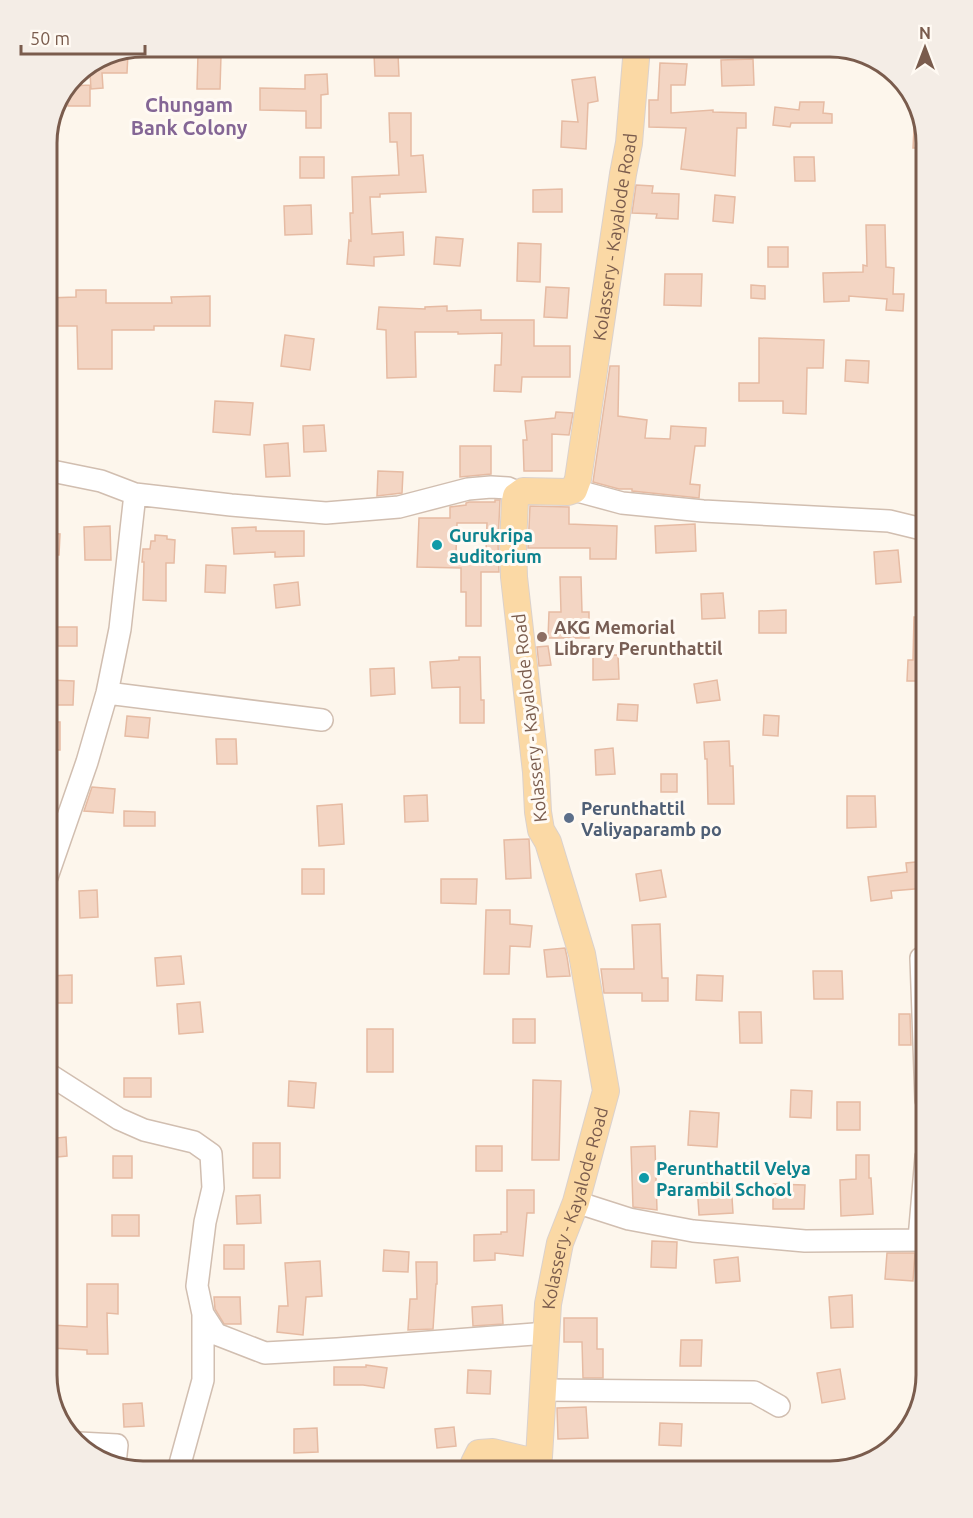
<svg xmlns="http://www.w3.org/2000/svg" width="973" height="1518" font-family="Ubuntu,sans-serif">
<style>
.building{fill:#f3d5c3;stroke:#e6bba3;stroke-width:1.5;fill-rule:evenodd}
.lines{fill:none;stroke-linecap:round;stroke-linejoin:round}
.minor-casing{stroke:#d1beb0;stroke-width:24}
.major-casing{stroke:#dad1cd;stroke-width:28}
.minor{stroke:#fff;stroke-width:21}
.major{stroke:#fbd9a5;stroke-width:26}
.culture-dot{fill:#0f9aa8;stroke:#fffaf3;stroke-width:2}
.education-dot{fill:#8d6e63;stroke:#fffaf3;stroke-width:2}
.service-dot{fill:#5c6f8a;stroke:#fffaf3;stroke-width:2}
.labels{text-anchor:middle;dominant-baseline:central;stroke-width:6;stroke-linejoin:round;paint-order:stroke}
.street-label{font-size:18px;fill:#7a5c4d;stroke:#fffaf3}
.culture-label{font-size:18px;font-weight:bold;fill:#0d838f;stroke:#fffaf3;text-anchor:start}
.education-label{font-size:18px;font-weight:bold;fill:#785e54;stroke:#fffaf3;text-anchor:start}
.service-label{font-size:18px;font-weight:bold;fill:#4e5e75;stroke:#fffaf3;text-anchor:start}
.neighbourhood-label{font-size:20px;font-weight:bold;fill:#846695;stroke:#fffaf3}
.rim{fill:none;stroke:#7a5c4d;stroke-width:3}
</style>
<rect width="100%" height="100%" fill="#fdf6ec"/>
<path class="building" d="M128 53 127 73H102L103 88 91 89 90 73 80 72Z
M198 54 221 55 220 89H197Z
M374 54H398L399 76H375Z
M753 59 754 85 722 86 721 60Z
M660 63 687 64 685 85H671V113L713 110V112L746 113V128H737L735 176 681 169 686 128 649 127V100H658Z
M327 74 328 94 321 95V128H306V111L260 110V88L305 89V75Z
M595 77 598 101 588 103 586 149 561 147 562 121 578 122 572 80Z
M90 85V106H68L67 91 70 86Z
M800 102H824L823 113 832 114V123H791L790 127 773 125 775 107 799 110Z
M915 109H918L927 143V148H913Z
M389 113H411V156L423 155 426 192 380 194V197H370L372 234 403 232 404 255 374 257V266L347 264 349 240 351 241 350 213H353L352 177 399 175 397 142H390Z
M300 157H324V178H300Z
M794 157H814L815 181H795Z
M636 185 653 186 652 193 679 194 678 219 656 218 657 214 632 213Z
M562 189V212H533V190Z
M715 195 735 197 733 223 713 221Z
M311 205 312 234 285 235 284 206Z
M866 225H885L886 267 894 268 893 294H904L903 311 886 310 887 299 849 296V301L824 302 823 273 863 272V265L867 266Z
M436 237 463 239 460 266 434 264Z
M518 243 541 244 540 282 517 281Z
M768 247H788V267H768Z
M665 274H702L701 306 664 305Z
M751 285 765 286V299L751 298Z
M546 287 569 288 567 318 544 317Z
M76 290H106V303H172L171 297 210 296V326H154V330H112V369H78L77 326H47V298L76 297Z
M447 306V311L481 310V320H534V346H570V377H522L521 392 494 391 495 365H501L502 333 458 334V332H415L416 377 387 378 386 330 377 329 379 307 425 309V307Z
M285 335 314 339 310 370 281 366Z
M759 338 824 340 823 368H807L806 414 783 413V401H739V383H759Z
M846 360 869 361 868 383 845 381Z
M610 366H619L618 416 647 420 645 438 670 439 671 426 706 428 705 446H695L690 484 700 485 699 498 632 491V489H619L593 482Z
M215 401 253 403 250 435 213 432Z
M556 412 573 413 569 435 552 434V471H524L523 440H527L525 421 555 418Z
M324 425 326 451 304 452 303 426Z
M288 443 290 476 266 477 264 445Z
M460 446H491V474L460 477Z
M378 471 403 472 402 493 377 496Z
M495 500H500L498 543 499 572H481V626H466V592H461V568L417 567 419 518H450V507L466 505V503L469 502H495ZM457 523H487L486 553 456 554Z
M530 506 569 507V524L617 526 616 559H590V548H528Z
M695 524 696 551 656 553 655 526Z
M110 526 111 560H85L84 527Z
M256 527V531H304V556L275 557V552L234 554 232 528Z
M47 533 60 534 59 555 47 554Z
M155 535 167 536V539L175 540 174 563H166V601L143 600 144 562H142L143 549H150L151 541H155Z
M898 550 901 582 876 584 874 552Z
M206 565 226 566 225 593 205 592Z
M560 577H581L582 612H589V638H548L549 612H561Z
M298 582 300 605 276 608 274 585Z
M723 593 725 618 702 619 701 594Z
M786 610V633H759V611Z
M914 617 927 618V681H907L908 660H913Z
M53 627H77V646H53Z
M548 646 551 665 539 666 537 647Z
M593 655H618L619 679 593 680Z
M459 657H480L481 700H484V723H460V687L432 688 430 662 459 660Z
M394 668 395 694 371 696 370 669Z
M51 680 74 681 73 705H50Z
M717 680 720 700 697 703 694 684Z
M618 704 638 705 637 721 617 720Z
M764 715 779 716 778 736 763 735Z
M127 716 150 718 148 738 125 736Z
M47 722H60V750H47Z
M216 739H236L237 764H217Z
M729 741 730 766H733L734 804H708L707 759H705L704 742Z
M613 748 615 774 596 775 595 750Z
M661 774H677V792H661Z
M92 787 115 789 113 813 84 811Z
M427 795 428 821 405 822 404 796Z
M847 796H875L876 827 847 828Z
M342 804 344 844 319 846 317 806Z
M124 811 155 812V826H124Z
M529 839 531 878 506 879 504 840Z
M926 861V888L891 891 892 898 871 901 868 877 907 872 906 863Z
M302 869H324V894H302Z
M661 870 666 897 640 901 636 874Z
M441 879H477L476 904 441 903Z
M97 890 98 917 80 918 79 891Z
M486 910H510V924L532 926 530 947 510 946 509 974H484Z
M660 924 662 978H668V1001H642V993H604L601 969H634L632 925Z
M565 948 567 957 570 976 547 977 544 950Z
M181 956 184 984 157 986 155 958Z
M813 971H842L843 999H814Z
M72 975V1003H47V976Z
M697 975 723 976 722 1001 696 1000Z
M200 1002 203 1032 179 1034 177 1004Z
M739 1012H761L762 1043H740Z
M899 1014H910L911 1045H899Z
M513 1019H535V1043H513Z
M367 1029H393V1072H367Z
M124 1078H151V1097H124Z
M533 1080 561 1081 559 1160H532Z
M289 1081 316 1083 314 1108 288 1106Z
M791 1090 812 1091 811 1118 790 1117Z
M837 1102H860V1130H837Z
M690 1111 719 1113 717 1147 688 1145Z
M66 1137 67 1156 47 1158V1139Z
M253 1143H280V1178H253Z
M476 1146H502V1171H476Z
M655 1146 657 1210 633 1207 631 1147Z
M856 1155H869V1178H871L873 1214 841 1216 840 1180 856 1179Z
M113 1156H132V1178H113Z
M731 1182 733 1213 699 1215 697 1184Z
M773 1184 805 1185 804 1209H773Z
M507 1190H534V1213H527L523 1256 495 1253V1260L474 1261V1235L501 1234V1232H507Z
M260 1195 261 1223 237 1224 236 1196Z
M112 1215H139V1236H112Z
M652 1241 677 1242 676 1268 651 1267Z
M224 1245H244V1269H224Z
M384 1250 409 1252 408 1272 383 1271Z
M887 1253H915L913 1281 885 1279Z
M738 1257 740 1281 716 1283 714 1260Z
M320 1261 322 1296 306 1297 303 1335 277 1332 279 1306H288L285 1263Z
M416 1262H437V1284H436L433 1329 408 1330 410 1299H417Z
M87 1284H118V1314L107 1313 108 1354H87V1350L51 1348 52 1325 87 1327Z
M852 1295 853 1327 831 1328 829 1297Z
M214 1297H240L241 1324H224L215 1309Z
M502 1305 503 1324 473 1326 472 1307Z
M564 1318H597V1349H603V1378H583L582 1342H564Z
M681 1340H702L701 1366H680Z
M366 1365 387 1368 384 1388 363 1385H334V1367H366Z
M840 1369 845 1399 822 1403 817 1373Z
M468 1370 491 1371 490 1394 467 1393Z
M142 1403 144 1426 124 1427 123 1404Z
M586 1407 588 1438 558 1439 557 1408Z
M660 1423 682 1424 681 1446 659 1445Z
M454 1427 456 1446 437 1448 435 1429Z
M317 1428 318 1452 294 1453V1429Z"/>
<g class="lines">
<g class="minor-casing">
<path id="minor" d="M47 470 101 481 135 494 231 505 326 513 399 507 468 489 491 487 508 488 519 493
M574 490 622 503 703 511 889 521 926 530
M107 693 322 720
M47 877 87 762 107 693 120 629 135 494
M47 1073 119 1119 144 1130 194 1142 211 1154 213 1188 205 1222 197 1286 203 1314V1380L178 1471
M926 1100 921 958H926
M576 1202 629 1219 693 1231 805 1241 926 1240
M919 1239 926 1157
M203 1314 216 1334 265 1353 337 1349 547 1333
M544 1390 754 1392 779 1406
M79 1443 117 1445 115 1464"/>
</g>
<g class="major-casing">
<g id="major">
<path id="s1" d="M473 1471 474 1463 479 1453 493 1452 531 1461 539 1457 548 1304 560 1243 576 1202 606 1091 582 954 548 842 541 830 538 812 536 772 514 577 513 544 515 501 516 496 523 491 568 492 574 490 578 479 623 174 629 143 637 47"/>
</g>
</g>
<use href="#minor" class="minor"/>
<use href="#major" class="major"/>
</g>
<g class="culture-dot">
<circle cx="437" cy="545" r="6"/>
<circle cx="644" cy="1178" r="6"/>
</g>
<circle class="education-dot" cx="542" cy="637" r="6"/>
<circle class="service-dot" cx="569" cy="818" r="6"/>
<g class="labels">
<g class="street-label">
<text stroke="none"><textPath href="#s1" startOffset="1378">Kolassery - Kayalode Road</textPath></text>
<text transform="translate(529 718) rotate(-96)">Kolassery - Kayalode Road</text>
<text stroke="none"><textPath href="#s1" startOffset="334">Kolassery - Kayalode Road</textPath></text>
</g>
<g class="culture-label">
<text x="449" y="535">Gurukripa<tspan x="449" dy="21">auditorium</tspan></text>
<text x="656" y="1168">Perunthattil Velya<tspan x="656" dy="21">Parambil School</tspan></text>
</g>
<g class="education-label">
<text x="554" y="627">AKG Memorial<tspan x="554" dy="21">Library Perunthattil</tspan></text>
</g>
<g class="service-label">
<text x="581" y="808">Perunthattil<tspan x="581" dy="21">Valiyaparamb po</tspan></text>
</g>
<g class="neighbourhood-label">
<text x="189" y="104">Chungam<tspan x="189" dy="23">Bank Colony</tspan></text>
</g>
</g>
<path d="M0 0H973V1518H0ZM143 57H830A86 86 0 0 1 916 143V1375A86 86 0 0 1 830 1461H143A86 86 0 0 1 57 1375V143A86 86 0 0 1 143 57Z" fill="#f4ede6" fill-rule="evenodd"/>
<path class="rim" d="M143 57H830A86 86 0 0 1 916 143V1375A86 86 0 0 1 830 1461H143A86 86 0 0 1 57 1375V143A86 86 0 0 1 143 57Z"/>
<g transform="translate(925 48)" stroke="#fffaf3" stroke-width="4.5" paint-order="stroke">
<path d="M0-4.5L10 22L0 15L-10 22Z" fill="#7a5c4d"/>
<text y="-9" font-size="16" font-weight="bold" text-anchor="middle" fill="#7a5c4d">N</text>
</g>
<path d="M21 45v9h124v-9" fill="none" stroke="#7a5c4d" stroke-width="3"/>
<text x="30" y="45" font-size="18" fill="#7a5c4d" stroke="#fffaf3" stroke-width="4.5" paint-order="stroke">50 m</text>
</svg>
